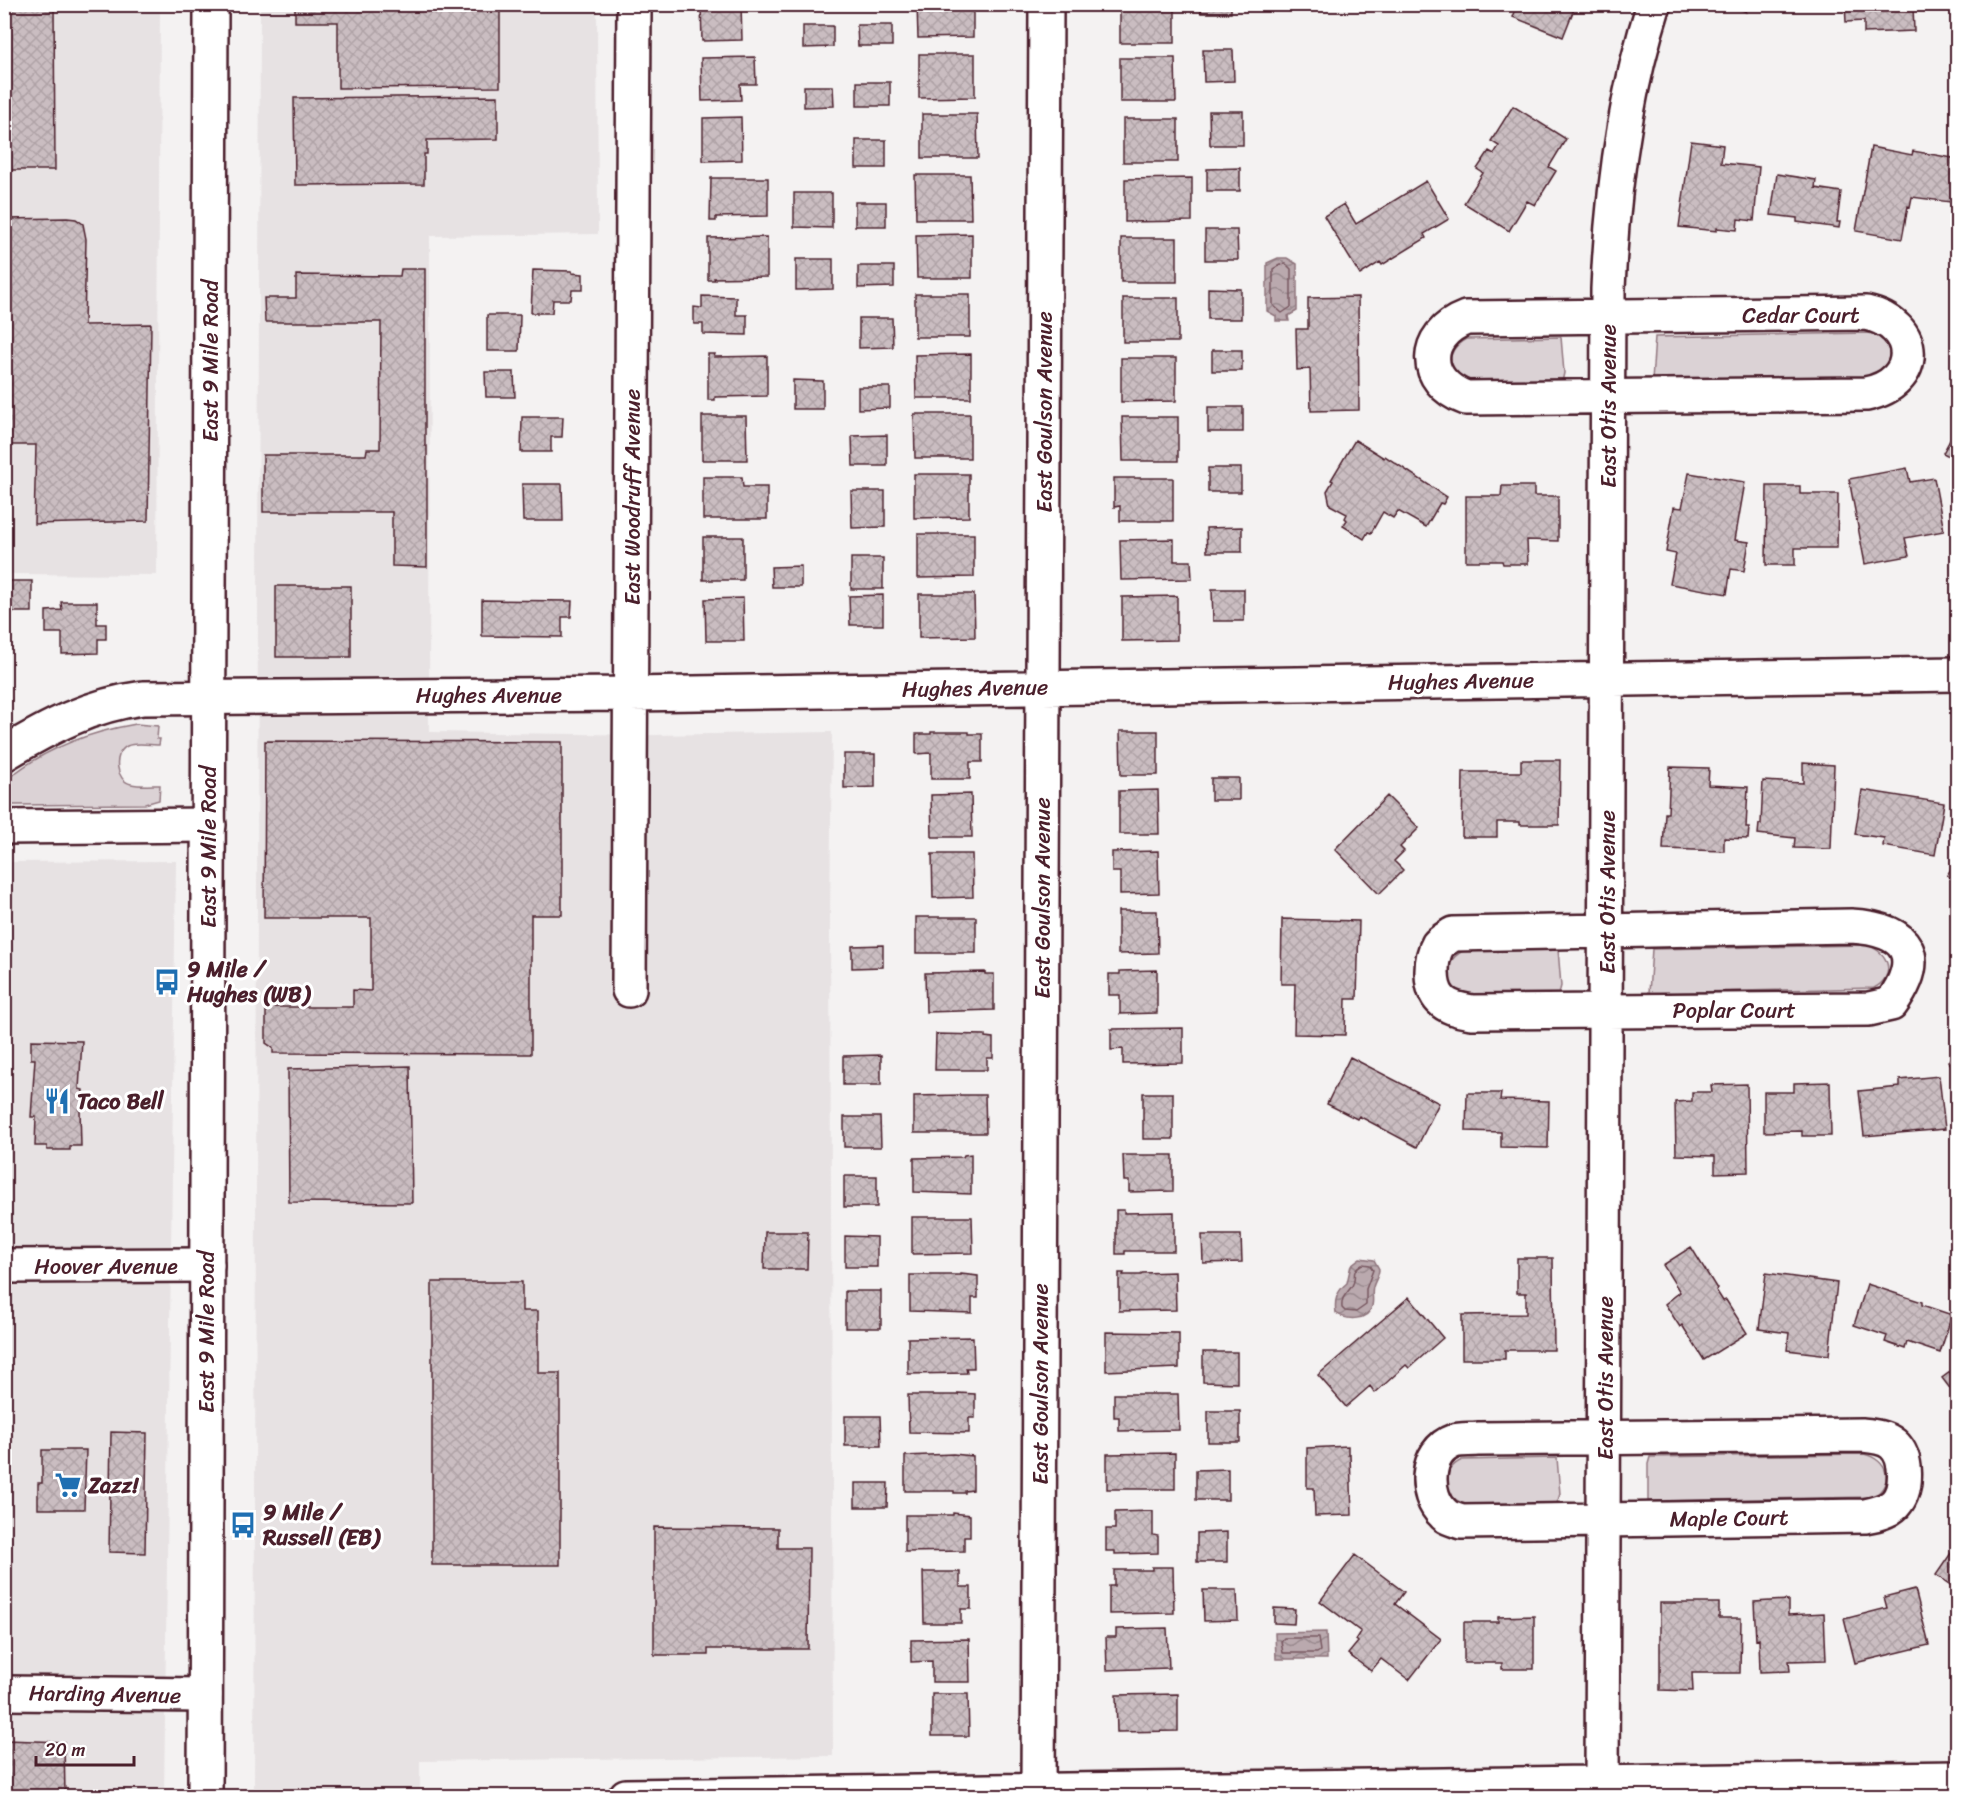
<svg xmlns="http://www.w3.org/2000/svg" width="1962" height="1801" font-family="Sriracha,sans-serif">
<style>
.built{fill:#e7e2e3}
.green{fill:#dbd2d5;stroke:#927880;stroke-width:1.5}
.water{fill:url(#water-waves);stroke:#8d727a;stroke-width:1.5}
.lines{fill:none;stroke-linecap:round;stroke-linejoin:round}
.shore{stroke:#77565f;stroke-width:1.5}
.building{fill:url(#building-cross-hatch);stroke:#4a1f2b;stroke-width:1.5}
.minor-casing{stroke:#4a1f2b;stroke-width:38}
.secondary-casing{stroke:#4a1f2b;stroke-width:38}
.minor{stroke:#fff;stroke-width:33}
.secondary{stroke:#fff;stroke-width:33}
.labels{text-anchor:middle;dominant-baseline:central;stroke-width:6;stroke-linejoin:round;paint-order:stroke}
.street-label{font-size:22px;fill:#4a1f2b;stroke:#fff}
.poi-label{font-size:22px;font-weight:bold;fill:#4a1f2b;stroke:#fff;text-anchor:start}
</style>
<defs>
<pattern id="water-waves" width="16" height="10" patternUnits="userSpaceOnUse" patternTransform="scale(1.5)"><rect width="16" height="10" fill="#baa9ae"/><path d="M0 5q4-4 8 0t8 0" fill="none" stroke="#99898e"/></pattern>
<pattern id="building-cross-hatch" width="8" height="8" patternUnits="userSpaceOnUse" patternTransform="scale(1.5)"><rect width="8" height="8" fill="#cabdc1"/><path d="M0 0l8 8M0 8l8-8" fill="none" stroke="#afa2a6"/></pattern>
</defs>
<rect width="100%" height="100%" fill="#f4f2f2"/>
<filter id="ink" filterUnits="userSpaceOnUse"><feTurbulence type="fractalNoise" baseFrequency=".0167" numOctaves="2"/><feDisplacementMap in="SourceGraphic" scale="12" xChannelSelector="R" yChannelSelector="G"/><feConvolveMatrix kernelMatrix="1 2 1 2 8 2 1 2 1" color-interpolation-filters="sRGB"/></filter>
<g filter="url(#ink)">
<path class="built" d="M5 5H160L157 575 5 574Z
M260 5H597L598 234 430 236 429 732 653 735 832 732 830 920 833 1756 420 1761V1796H254Z
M176 861 164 1796H5L4 862Z"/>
<path class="green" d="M1869 333C1887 337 1893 350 1887 367L1868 378 1652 381 1655 337Z
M1561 337 1564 373 1562 382 1470 383C1446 378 1443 351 1466 339Z
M136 724 158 726 157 739H160L159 745C150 745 135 742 127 746 112 754 116 781 131 784 140 786 151 785 160 785L159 800 145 804 12 805 5 801V781C42 750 89 732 136 724Z
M1866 945C1889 951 1897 976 1874 988L1649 993 1652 949Z
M1558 949 1561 986 1559 994 1467 995 1458 993 1448 981C1448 967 1449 958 1463 951Z
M1864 1454C1888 1460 1895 1483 1873 1497L1648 1501V1464L1650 1457Z
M1557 1458 1560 1494 1557 1503 1466 1504C1441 1498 1438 1471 1462 1460Z"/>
<path class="water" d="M1278 258H1287L1297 264V311L1288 316 1289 321H1276V316L1267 311V263Z
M1360 1258 1374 1260 1379 1269C1379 1276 1375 1280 1373 1287 1371 1293 1374 1299 1372 1306 1368 1321 1347 1321 1336 1313 1334 1300 1337 1291 1347 1283L1351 1265Z
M1326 1632 1327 1659H1276L1275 1633Z"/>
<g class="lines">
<path class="shore" d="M1286 264 1291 269V307L1282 313 1273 305V269L1280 265Z
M1362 1264 1370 1265 1373 1270 1366 1289V1305L1356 1312 1345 1311 1342 1308C1341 1296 1346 1295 1352 1286 1358 1277 1349 1272 1362 1264Z
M1284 1638H1318L1320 1651 1317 1653H1283L1281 1641Z"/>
</g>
<path class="building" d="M4 4H54L55 170H4Z
M295 4H500V87L338 88V22H295Z
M701 4H741L742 40 702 41Z
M917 4H973V37L918 38Z
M1120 4H1175V43H1120Z
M1201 4H1231V13H1201Z
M1518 4H1576L1563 37 1513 17Z
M1729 4H1749L1746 12Z
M1845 4H1945V6L1913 7 1914 31 1864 33V21L1846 22Z
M857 25H892V46H858Z
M803 26H833V47L803 48Z
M1203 50H1233L1234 81 1204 82Z
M919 54H975V97L919 98Z
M755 57 756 84H740L741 100 702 101 701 58Z
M1120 58H1175L1176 102H1120Z
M857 82H890V106H857Z
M804 86H833L834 106 804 107Z
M498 96V139L427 140V154H424V184L295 185 294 98Z
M1513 106 1566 139 1549 167 1556 171 1535 205 1527 201 1509 231 1464 203 1483 173 1477 169 1489 151 1494 154 1499 146 1491 141Z
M1209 111H1243V145H1210Z
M922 114H977L978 158H922Z
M741 117 742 160 703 161V118Z
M1123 119H1178V162H1123Z
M856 140H886V168H856Z
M1691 141 1723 145 1721 163 1759 167 1754 221 1738 219 1737 230 1717 228V231L1679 227Z
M1871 147 1912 155 1913 151 1958 159V203L1912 197 1910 207 1908 206 1902 239 1856 231Z
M1240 168V191H1207V169Z
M1777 174 1816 180 1815 188 1841 192 1837 222H1840L1839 228 1797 222V218L1771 215Z
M915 175H970L971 219H916Z
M711 178H768V216L716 217V221H710Z
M1192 178V221L1125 222V179Z
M1426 181 1449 219 1424 234 1426 238 1382 265 1380 262 1360 275 1324 216 1344 204 1356 224Z
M794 193H832V228L794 227Z
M855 202H886V226H855Z
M67 218 76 219 83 224 86 239 84 325 151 324 148 521 34 524 36 445H4V219Z
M1205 230H1237L1238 260H1205Z
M972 234V278H917L916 235Z
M1958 234V251L1952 236Z
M767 237V277L714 278 715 280H708V238Z
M1121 238H1177V282H1121Z
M796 259H833V289L796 290Z
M858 266H894V287L858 288Z
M401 269H425V446H427V567L392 566V512H263V455H366L367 449H380L381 322H265L264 298H296V275L400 276Z
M533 270 572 271V273L583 274V290H572L571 300H553L552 313H531Z
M1208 288 1241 289V319H1208Z
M915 294H970V337H915Z
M702 296 736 297V315H747V335L703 334V324H694V307L702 308Z
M1358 297 1359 410 1311 411 1310 369 1297 370 1296 329H1308V298Z
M1123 298H1178V342H1123Z
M487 315H520L519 351H487Z
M859 318H892L893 347 859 348Z
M1212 350H1242V371H1212Z
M708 354H715L714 357 767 356V396L715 397V400H708Z
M971 354V398H916L915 355Z
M1121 358H1176V401L1121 402Z
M485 372H514L515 397H486Z
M793 380 823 381V409H793Z
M858 387H890V408L858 409Z
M1208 407H1243V432H1208Z
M914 414H970V458H915Z
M702 416H746L747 460H702Z
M522 417H563L562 437H551V452H521Z
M1122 417H1178V461H1123Z
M1958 425V461L1943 453Z
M887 435V466H853L852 436Z
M1355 440 1384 458 1385 456 1447 497 1443 504 1440 503 1426 527 1398 511 1393 518 1383 512 1371 533 1368 532 1364 539 1343 526 1347 520 1345 518 1347 514 1330 505 1327 491 1333 481 1331 480Z
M1208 468H1241V492H1208Z
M1907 468 1910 482 1934 478 1944 531 1905 538 1909 556 1865 564 1849 479Z
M1689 473 1745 482 1735 540 1749 542 1744 571 1731 569 1727 594 1670 584 1676 554 1666 552 1674 507 1682 508Z
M914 474H969V517L914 518Z
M703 477H742L743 487H767V519H703Z
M1114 478H1173V521H1120V506L1114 507Z
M522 484H562L563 521H523Z
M1502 486H1534V496H1558V541L1527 540 1528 564H1503L1502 561H1466V496H1501Z
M1767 486H1800V494H1838L1837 548H1795V565H1766Z
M851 491H885V527L852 528Z
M1242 527V552H1207L1206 528Z
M918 534H974V577L918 578Z
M703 537H743V580H703Z
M1174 539V561H1191L1192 579 1121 580 1120 540Z
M851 558H883V589H851Z
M801 566V587H772L771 567Z
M4 581H32V612H4Z
M276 586H351V657H276Z
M1212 589H1244V621H1213Z
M919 594H974L975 637 919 638Z
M883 595V625H850L849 596Z
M1177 596V640L1122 641V597Z
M743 598 744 641H706L705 599Z
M482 600 572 601 571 617H562V637L482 636Z
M61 602H97V624H106V639H98V653L62 654V633H46V611L62 610Z
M1120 731H1158V775H1121Z
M931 732H969V734H982V762H970V779H931V753L916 754V734H931Z
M265 741 562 742V915H531V1054L273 1053V1048L266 1043V1007H353V990L371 991V918H264Z
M844 754H875V787L844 788Z
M1521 760H1560L1559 825H1520V822H1497V837H1462L1463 772H1521Z
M1803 763 1834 765 1831 849 1794 848 1795 838 1758 834 1759 824H1761L1763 781 1803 783Z
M1670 767 1709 768 1708 785 1748 787 1746 828H1749L1748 839 1724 838V851L1663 849 1665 813H1668Z
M1211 778H1239V800H1211Z
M1158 790 1159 834H1119V791Z
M1862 790 1944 803 1935 855 1883 846 1884 838 1855 834Z
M971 794 972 837H932L931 795Z
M1387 796 1419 828 1400 847 1404 851 1394 861 1403 870 1379 894 1335 849Z
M1158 851 1159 893 1120 894V872H1112V852Z
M932 854H972L973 897 933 898Z
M1958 859V884L1947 875Z
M1118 911H1157L1158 953 1118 954Z
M916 917H976V953H916Z
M1282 919 1359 921 1357 999H1346L1345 1035 1294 1034 1295 984H1281Z
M883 945V967L852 968V946Z
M1157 970V1013L1120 1014V995H1109V974H1120V971Z
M985 972V974H994V1010L926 1012 925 973Z
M1183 1028V1063L1123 1064V1049L1111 1050V1029Z
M936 1034 985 1035V1037L993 1038V1058H987V1070H935Z
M31 1040 82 1041 79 1089 83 1090 82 1109H80L81 1146H70V1150H47V1146H35L36 1117H31L35 1059H31Z
M1958 1053V1072L1948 1061Z
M881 1055V1085H843V1056Z
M1350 1057 1439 1103 1417 1147 1359 1116 1357 1119 1327 1104Z
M410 1066 412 1203 289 1202 288 1069Z
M1939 1076 1945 1129 1864 1136 1859 1091 1900 1087V1080Z
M1830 1082 1831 1136H1802V1131L1764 1132V1092H1794V1083Z
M1747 1084 1748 1172 1715 1173V1156L1676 1155 1675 1102 1692 1101V1092H1712L1711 1085Z
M1143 1093H1173V1139H1143Z
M1467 1093H1501L1500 1100 1549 1101 1548 1148 1501 1147V1132L1466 1131Z
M962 1095H985L986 1133H914V1096Z
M844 1117H880L881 1147H844Z
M971 1154V1194L914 1192V1158L963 1157 964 1155Z
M1123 1155H1173V1191L1129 1192V1181H1124Z
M844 1176H877V1207H844Z
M1116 1210H1124V1213L1174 1212V1251H1125V1254H1116Z
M912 1217H972L973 1253 912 1254Z
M765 1232H808L807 1269H764Z
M1202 1235H1241L1242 1262 1203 1263Z
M845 1236 877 1237V1267H845Z
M1691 1247 1717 1289 1716 1290 1723 1301 1726 1300 1747 1333 1704 1360 1682 1325 1680 1327 1665 1304 1680 1292 1663 1265Z
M1517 1258H1553L1554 1350H1505V1359H1462V1315L1526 1314V1293H1517Z
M1175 1272 1176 1310 1119 1311V1273H1124L1123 1275H1141L1142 1273Z
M1766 1273 1837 1283 1829 1355 1787 1350 1789 1333 1759 1329Z
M961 1274 978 1276V1298H972V1313L910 1311V1275H961Z
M432 1282H522V1311H538V1373H560V1565H432Z
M1867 1284 1922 1302V1305L1952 1315 1940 1353 1907 1342 1905 1349 1885 1342 1887 1336 1854 1325Z
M845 1291H881V1328H845Z
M1409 1297 1443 1338 1409 1368 1406 1365 1375 1393 1370 1386 1346 1407 1318 1375Z
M1106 1332 1179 1333V1368L1106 1371Z
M973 1337 974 1368H966L967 1373 908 1374V1338Z
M1203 1352H1237V1383L1203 1382Z
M1958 1366V1399L1942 1378Z
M958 1393 975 1394V1418H969V1433L909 1432 908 1395H958Z
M1114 1394H1178L1179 1430 1119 1431V1417H1114Z
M1208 1411H1240V1442H1208Z
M845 1416H880L881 1446H845Z
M111 1432 147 1433 145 1553 109 1552Z
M1348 1446V1454H1350L1352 1515 1315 1516 1314 1488H1307V1448Z
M42 1450H86L84 1509H38V1483H42Z
M1175 1453V1489H1107V1454Z
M953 1454 973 1456V1490L965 1491V1493H954V1491H905V1456Z
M1228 1469V1500H1196V1470Z
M855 1483H888L887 1507H855Z
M1153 1511V1535L1158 1536V1553L1115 1554V1551H1106V1529H1115V1512Z
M953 1513 970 1515V1537H964V1551L905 1552V1515H953Z
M654 1527 778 1528V1548H809L808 1649H708V1655H654Z
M1227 1532V1562H1197V1533Z
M1958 1543V1590L1936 1575Z
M1355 1555 1404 1592 1395 1604 1441 1639 1409 1680 1381 1659 1371 1671 1348 1654 1358 1642 1356 1640 1361 1632 1320 1601Z
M1152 1567H1173L1174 1613 1109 1614V1586H1114V1570H1152Z
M923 1572H960V1587H971V1609H961V1623H924Z
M1915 1589 1929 1645 1855 1663 1844 1619 1887 1608 1884 1597Z
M1203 1590H1237L1238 1620 1204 1621Z
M1788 1600V1615L1824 1613 1826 1660 1789 1661 1790 1671 1760 1672 1759 1639 1756 1640 1754 1602Z
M1660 1603H1719V1618H1741L1740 1673H1692L1693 1691 1660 1690Z
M1274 1608 1295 1609 1294 1624 1274 1623Z
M1534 1616V1669H1502V1663H1464V1622H1498V1617Z
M1167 1628 1169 1668 1107 1670 1106 1637H1116V1629Z
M969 1639 970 1682H932V1661L911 1662V1640Z
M932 1694H968L969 1736H932Z
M1178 1694V1731L1117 1732 1116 1695Z
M5 1740 64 1742 65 1796H4Z"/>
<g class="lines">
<g class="minor-casing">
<path id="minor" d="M1866 313C1920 324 1922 383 1866 394L1466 398C1422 382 1421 335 1466 318Z
M4 754C49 727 90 705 143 698L630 694 1958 674
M4 827 209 825
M1851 926C1908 929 1926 956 1891 1004L1869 1009 1472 1012C1461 1010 1448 1008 1441 1000 1429 988 1430 959 1438 945 1441 941 1449 937 1453 934Z
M629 990 634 4
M4 1266 207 1265
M1862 1435C1872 1436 1885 1437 1893 1444 1908 1457 1908 1490 1895 1504 1887 1512 1875 1514 1865 1516L1461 1522C1456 1520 1447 1518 1444 1514 1423 1495 1425 1451 1454 1441 1461 1439 1471 1440 1478 1439Z
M4 1693 205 1695
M1602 1783 1608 289C1612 192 1624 97 1654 4
M1038 1792 1046 4
M626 1796 1958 1778"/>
</g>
<g class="secondary-casing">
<path id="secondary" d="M205 1796 211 4"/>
</g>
<use href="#minor" class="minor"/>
<use href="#secondary" class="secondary"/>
</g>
</g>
<defs>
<g id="bus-bare" transform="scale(2.07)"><path d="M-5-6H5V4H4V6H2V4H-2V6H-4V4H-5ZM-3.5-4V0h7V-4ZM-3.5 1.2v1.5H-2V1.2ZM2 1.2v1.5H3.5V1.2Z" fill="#1f6fb2" stroke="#fff" stroke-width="2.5" paint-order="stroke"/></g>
<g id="restaurant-bare" transform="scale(2.07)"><path d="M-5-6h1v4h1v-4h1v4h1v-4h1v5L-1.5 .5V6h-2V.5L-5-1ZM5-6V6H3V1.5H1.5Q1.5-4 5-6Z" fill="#1f6fb2" stroke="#fff" stroke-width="2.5" paint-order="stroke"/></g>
<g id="supermarket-bare" transform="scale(2.07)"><path d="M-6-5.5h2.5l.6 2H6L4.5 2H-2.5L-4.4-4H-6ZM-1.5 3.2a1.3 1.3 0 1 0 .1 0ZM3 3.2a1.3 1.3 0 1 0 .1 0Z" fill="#1f6fb2" stroke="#fff" stroke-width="2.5" paint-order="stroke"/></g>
</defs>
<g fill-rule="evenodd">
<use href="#bus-bare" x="167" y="982"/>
<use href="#restaurant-bare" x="57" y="1101"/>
<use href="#supermarket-bare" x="68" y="1485"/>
<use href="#bus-bare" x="243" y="1525"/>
</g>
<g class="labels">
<g class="street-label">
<text x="1801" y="315">Cedar Court</text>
<text transform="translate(210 361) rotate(-90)">East 9 Mile Road</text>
<text transform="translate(1608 406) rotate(-90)">East Otis Avenue</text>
<text transform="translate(1044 412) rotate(-90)">East Goulson Avenue</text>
<text transform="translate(632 497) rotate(-90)">East Woodruff Avenue</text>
<text transform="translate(1461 681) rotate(-1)">Hughes Avenue</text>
<text transform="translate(975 688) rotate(-1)">Hughes Avenue</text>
<text x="489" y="695">Hughes Avenue</text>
<text transform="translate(208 847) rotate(-90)">East 9 Mile Road</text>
<text transform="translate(1607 892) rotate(-90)">East Otis Avenue</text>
<text transform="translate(1042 898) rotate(-90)">East Goulson Avenue</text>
<text x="1734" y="1010">Poplar Court</text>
<text x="106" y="1266">Hoover Avenue</text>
<text transform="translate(206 1332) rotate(-90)">East 9 Mile Road</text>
<text transform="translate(1605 1378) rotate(-90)">East Otis Avenue</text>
<text transform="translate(1040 1384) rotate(-90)">East Goulson Avenue</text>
<text transform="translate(1729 1518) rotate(-1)">Maple Court</text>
<text transform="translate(105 1694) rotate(1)">Harding Avenue</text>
</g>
<g class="poi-label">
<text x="187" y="969">9 Mile /<tspan x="187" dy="25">Hughes (WB)</tspan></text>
<text x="77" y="1101">Taco Bell</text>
<text x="88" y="1485">Zazz!</text>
<text x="263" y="1512">9 Mile /<tspan x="263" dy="25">Russell (EB)</tspan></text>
</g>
</g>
<rect width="1962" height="1801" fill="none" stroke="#fff" stroke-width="24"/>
<rect x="12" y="12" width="1938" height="1777" fill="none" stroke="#4a1f2b" stroke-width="2" filter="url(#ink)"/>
<path d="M36 1756v9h98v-9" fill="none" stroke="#4a1f2b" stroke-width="3"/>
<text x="45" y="1756" font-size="18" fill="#4a1f2b" stroke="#ffffff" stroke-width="4.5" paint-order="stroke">20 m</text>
</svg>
